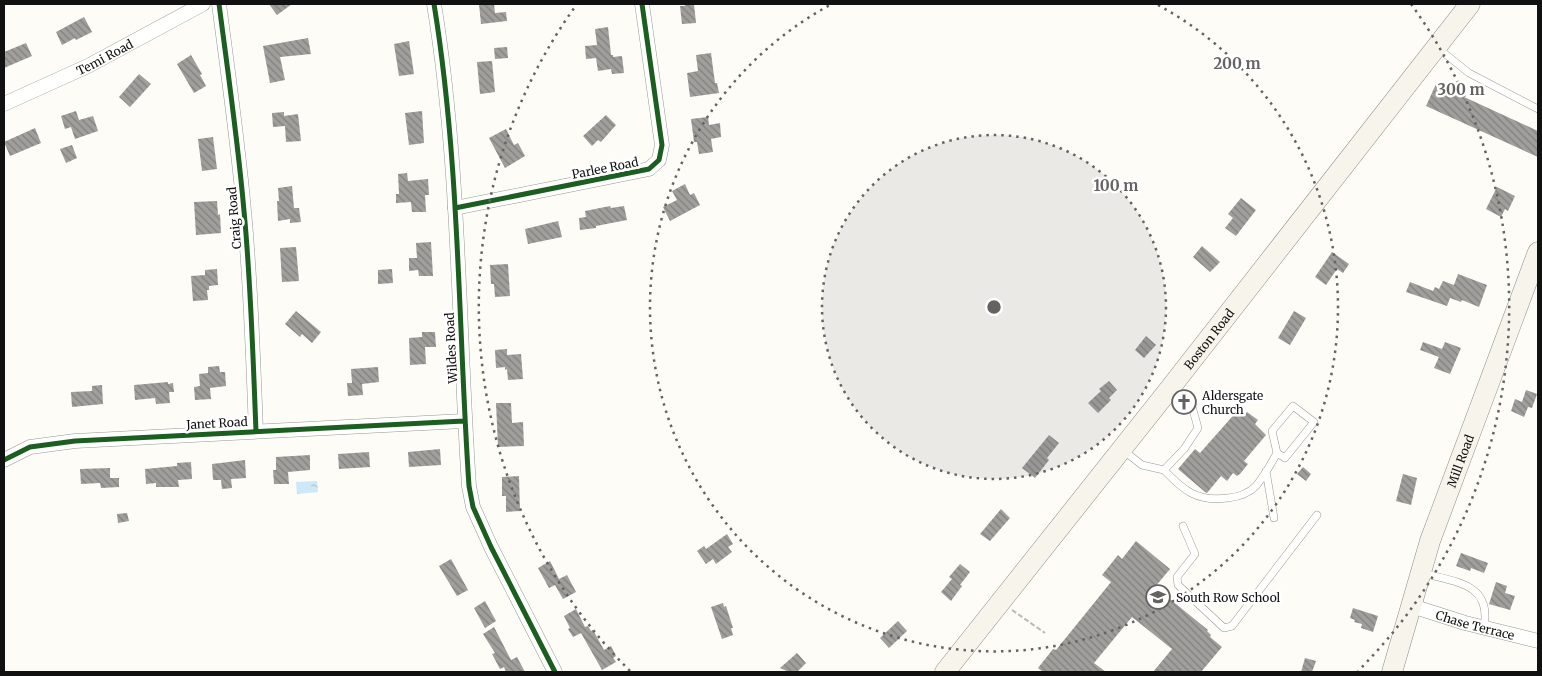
<svg xmlns="http://www.w3.org/2000/svg" width="1542" height="676" font-family="Merriweather,serif">
<style>
.water{fill:url(#water-ripples)}
.building{fill:url(#building-back-hatch)}
.lines{fill:none;stroke-linecap:round;stroke-linejoin:round}
.service-casing{stroke:#979795;stroke-width:8}
.minor-casing{stroke:#979795;stroke-width:15}
.secondary-casing{stroke:#8e8d8b;stroke-width:21}
.path{stroke:#b9b9b8;stroke-width:2;stroke-dasharray:5 2.5;stroke-linecap:butt}
.service{stroke:#fffffe;stroke-width:7}
.minor{stroke:#fffffe;stroke-width:14}
.secondary{stroke:#f6f4eb;stroke-width:20}
.cycleway-casing{stroke:#fff;stroke-width:8}
.cycleway{stroke:#1b5e20;stroke-width:5}
.ring{fill:none;stroke:#646362;stroke-width:2.5;stroke-dasharray:2.5 5}
.labels{text-anchor:middle;dominant-baseline:central;stroke-width:5;stroke-linejoin:round;paint-order:stroke}
.street-label{font-size:12px;fill:#111;stroke:#fff}
.poi-label{font-size:12px;fill:#111;stroke:#fff;text-anchor:start}
.centre{fill:#646362;stroke:#fff;stroke-width:2.5}
.ring-label{font-size:15px;text-anchor:middle;font-weight:bold;fill:#646362;stroke:#fff;stroke-width:5;stroke-linejoin:round;paint-order:stroke}
</style>
<defs>
<pattern id="water-ripples" width="26" height="14" patternUnits="userSpaceOnUse" patternTransform="scale(1.25)"><rect width="26" height="14" fill="#cde8f7"/><path d="M2 4q2-2 4 0t4 0M15 11q2-2 4 0t4 0" fill="none" stroke="#afc6d3"/></pattern>
<pattern id="building-back-hatch" width="6" height="6" patternUnits="userSpaceOnUse" patternTransform="scale(1.25)"><rect width="6" height="6" fill="#a19f9c"/><path d="M-1 5l2 2M0 0l6 6M5-1l2 2" fill="none" stroke="#82807e"/></pattern>
</defs>
<rect width="100%" height="100%" fill="#fdfcf7"/>
<path class="water" d="M317 481 318 492 297 494 296 482Z"/>
<path class="building" d="M269 4H292L277 15Z
M479 4H494L495 13 506 12 507 21 481 24Z
M684 4H694L696 23 682 24 680 6H685Z
M84 17 92 32 76 40 75 38 62 45 56 32Z
M608 27 611 55H613V57L622 56 624 73 612 74 611 69 598 71 596 58 586 59 585 46 597 45 595 29Z
M308 38 311 54 280 57 285 80 270 83 263 46Z
M409 41 414 74 399 76 394 44Z
M26 43 32 56 4 68V52Z
M507 47 508 58 495 59 494 48Z
M711 53 715 83H717L719 93 690 97 687 73 698 71 696 55Z
M191 55 202 74 200 75 206 86 194 93 177 64Z
M492 61 495 92 480 94 477 62Z
M139 74 151 84 130 107 119 97Z
M1436 84 1538 131V157L1426 106Z
M76 111 79 120 93 116 98 131 75 139 71 127 65 129 61 116Z
M422 111 424 143 409 145 405 113Z
M284 112V116L298 114 301 141 286 142 285 126 273 127 272 113Z
M606 115 616 125 601 142 598 140 592 146 583 136Z
M708 117 709 125 720 123 721 137 711 139 713 152 699 154 697 142H694L691 119Z
M35 128 41 143 10 156 4 142Z
M506 129 514 145 518 143 525 156 505 168 489 138Z
M213 137 217 169 202 171 198 139Z
M72 145 77 158 66 163 60 149Z
M407 173 408 181 428 179 429 195H425L426 212H412L411 202 396 203V194H399L398 174Z
M685 184 690 195 694 193 700 205 670 221 663 207 677 200 672 191Z
M292 186 294 208H299L301 222 290 223V219L278 221 277 201H279L278 188Z
M1497 187 1515 196 1508 211 1505 209 1501 217 1486 209Z
M1241 198 1256 210 1236 236 1225 228 1233 218 1228 214Z
M217 201 218 215 220 214 221 233 196 235 194 202Z
M610 206 611 208 624 206 627 220 596 226V228L580 230 579 218 586 217 585 211Z
M558 221 562 237 528 244 525 229Z
M431 242 433 276H419L418 270 409 271V258H417L416 243Z
M1202 246 1220 262 1210 272 1193 257Z
M296 247 299 281 282 282 280 248Z
M1332 252 1349 264 1343 273 1337 269 1326 285 1315 277Z
M508 264 510 296 495 297 494 284H491L490 265Z
M217 269 218 285 209 286V290H207L208 300 193 301 191 276 205 275V270Z
M392 269 393 283 378 284V270Z
M1458 274 1487 285 1479 307 1462 300 1461 302 1450 298 1447 306 1406 292 1410 282 1433 291 1435 287 1439 289 1443 281 1454 285Z
M296 311 321 332 312 343 302 334 300 337 285 324Z
M1294 311 1306 318 1290 345 1278 338Z
M422 332H435L436 347H425L426 364 410 365 409 338 422 337Z
M1146 336 1156 345 1144 358 1135 350Z
M1423 342 1442 349 1445 342 1461 348 1450 374 1434 368 1439 357 1420 350Z
M507 349V355L521 354 523 379 508 380 507 369 505 370V367L496 368 495 350Z
M219 366 220 372H225L226 386 210 388 211 399 195 400 194 387 200 386 199 374 208 373V367Z
M378 367 379 382 362 384 363 395 348 396 347 383H352L351 369Z
M1109 381 1117 390 1109 398 1111 400 1098 413 1088 403 1101 391 1099 389Z
M168 382V384L173 383 174 392H169L170 403 156 404 155 398 135 400 134 385Z
M102 385 103 404 72 407 71 392 92 391V386Z
M1526 390 1537 394 1532 408 1528 407 1524 417 1511 411 1515 399 1522 402Z
M496 403H511L512 423 523 422 524 446 498 447Z
M1238 410 1244 416 1247 412 1258 420 1255 424 1266 435 1244 461 1248 464 1240 474 1237 476 1233 473 1227 481 1221 476 1207 493 1205 492 1178 469 1195 449 1200 453Z
M1049 435 1059 443 1047 458 1049 460 1035 478 1022 468Z
M440 449 441 465 409 467 408 452Z
M369 452 370 467 339 469 338 454Z
M310 455V470L288 472 289 484H274L273 470H276V457Z
M245 460 246 478 231 479 232 488 222 489 221 480H213L212 464Z
M191 462 192 479 178 480 179 487H156V483L146 484 145 469 177 466V463Z
M1303 467 1311 474 1306 481 1297 474Z
M110 468V478H119V487L101 488 100 483 81 484 80 469Z
M1403 474 1417 478 1411 505 1396 501Z
M519 476 520 511 506 512V496H502V477Z
M1001 509 1010 518 990 541 980 534Z
M127 513 129 521 118 523 117 514Z
M727 534 733 544 728 547 732 552 716 564 713 559 706 564 697 551 704 546 706 549Z
M1136 541 1170 569 1155 587 1208 630 1207 631 1211 635 1210 637 1222 647 1201 672H1153L1172 649 1132 617 1094 663 1106 672H1043L1038 668 1053 649 1056 650 1111 582 1102 575 1118 555 1122 559Z
M1461 553 1488 563 1484 573 1471 568 1470 571 1456 566Z
M451 559 468 590 457 596 439 566Z
M550 561 559 579 567 575 576 592 563 599 555 585 549 588 538 568Z
M960 564 970 572 960 585 962 586 951 601 941 592 952 579 949 577Z
M1496 582 1507 586 1505 593 1515 596 1510 610 1489 604Z
M485 601 496 621 485 628 474 608Z
M723 603 724 607 726 606 733 628H731L733 635 722 639 711 607Z
M1353 608 1378 616 1373 632 1361 628 1362 624 1354 622 1355 620 1350 618Z
M576 609 585 627 588 626 591 631 593 630 604 650 611 646 616 656 613 658 616 662 602 670 581 633 573 637 568 629 570 628 564 616Z
M898 621 907 631 889 648 880 638Z
M494 627 511 660 517 657 525 672H506L504 667 500 669 492 654 495 653 483 634Z
M797 653 806 663 797 672H789L780 668Z
M1305 658 1316 661 1312 672H1301Z"/>
<g class="lines">
<g class="service-casing">
<path id="service" d="M1439 49 1469 73 1538 109
M1124 451 1142 465 1164 470 1184 449 1198 428 1191 403 1173 388
M1164 470C1184 491 1197 502 1228 498 1238 497 1248 494 1256 486 1264 476 1271 464 1277 453L1285 458 1314 422 1293 406 1272 431 1277 453
M1266 471 1274 518
M1183 526 1195 554 1177 577 1178 585 1224 628 1232 626 1317 515
M1422 573C1455 582 1492 583 1484 627"/>
</g>
<g class="minor-casing">
<g id="minor">
<path d="M219 4C228 73 238 142 244 211 251 284 253 358 256 431"/>
<path d="M434 4C460 163 458 325 469 486L473 507 491 547 555 672"/>
<path id="s1" d="M4 104 88 66 203 4"/>
<path d="M455 208 649 169 659 160 662 145 642 4"/>
<path d="M4 460 30 447 75 441 464 421"/>
<path id="s2" d="M1412 606 1465 623 1538 641"/>
</g>
</g>
<g class="secondary-casing">
<g id="secondary">
<path id="s3" d="M945 672 1171 387 1470 4"/>
<path id="s4" d="M1392 672 1430 541 1538 252"/>
</g>
</g>
<path class="path" d="M1012 610 1045 633"/>
<use href="#service" class="service"/>
<use href="#minor" class="minor"/>
<use href="#secondary" class="secondary"/>
<g class="cycleway-casing">
<path id="cycleway" d="M219 4C228 73 238 142 244 211 251 284 253 358 256 431
M434 4C460 163 458 325 469 486L473 507 491 547 555 672
M455 208 649 169 659 160 662 145 642 4
M4 460 30 447 75 441 464 421"/>
</g>
<use href="#cycleway" class="cycleway"/>
</g>
<circle cx="994" cy="307" r="172" fill="#646362" fill-opacity=".12"/>
<g class="ring">
<circle cx="994" cy="307" r="172"/>
<path d="M1158 5A344 344 0 1 1 830 5"/>
<path d="M630 671A515 515 0 0 1 577 4M1411 4A515 515 0 0 1 1358 671"/>
</g>
<defs>
<g id="church-ring" transform="scale(1.25)"><circle r="9.5" fill="#fff" stroke="#646362" stroke-width="1.5"/><path d="M-1.2-6h2.4v3.5h3.3v2.4h-3.3V6h-2.4V-.1h-3.3v-2.4h3.3Z" fill="#646362"/></g>
<g id="school-ring" transform="scale(1.25)"><circle r="9.5" fill="#fff" stroke="#646362" stroke-width="1.5"/><path d="M0-5L7-2L0 1L-7-2ZM-4 1L0 2.5L4 1V4Q0 6-4 4Z" fill="#646362"/></g>
</defs>
<g fill-rule="evenodd">
<use href="#church-ring" x="1184" y="402"/>
<use href="#school-ring" x="1158" y="597"/>
</g>
<g class="labels">
<g class="street-label">
<text stroke="none"><textPath href="#s1" startOffset="111">Temi Road</textPath></text>
<text transform="translate(605 168) rotate(-11)">Parlee Road</text>
<text transform="translate(234 218) rotate(-95)">Craig Road</text>
<text stroke="none"><textPath href="#s3" startOffset="425">Boston Road</textPath></text>
<text transform="translate(451 348) rotate(-93)">Wildes Road</text>
<text transform="translate(217 423) rotate(-3)">Janet Road</text>
<text stroke="none"><textPath href="#s4" startOffset="222">Mill Road</textPath></text>
<text stroke="none"><textPath href="#s2" startOffset="66">Chase Terrace</textPath></text>
</g>
<g class="poi-label">
<text x="1202" y="395">Aldersgate<tspan x="1202" dy="14">Church</tspan></text>
<text x="1176" y="597">South Row School</text>
</g>
</g>
<circle cx="994" cy="307" r="8" class="centre"/>
<g class="ring-label">
<text x="1237" y="69">200 m</text>
<text x="1461" y="95">300 m</text>
<text x="1116" y="191">100 m</text>
</g>
<rect width="1542" height="676" fill="none" stroke="#111111" stroke-width="10"/>
</svg>
